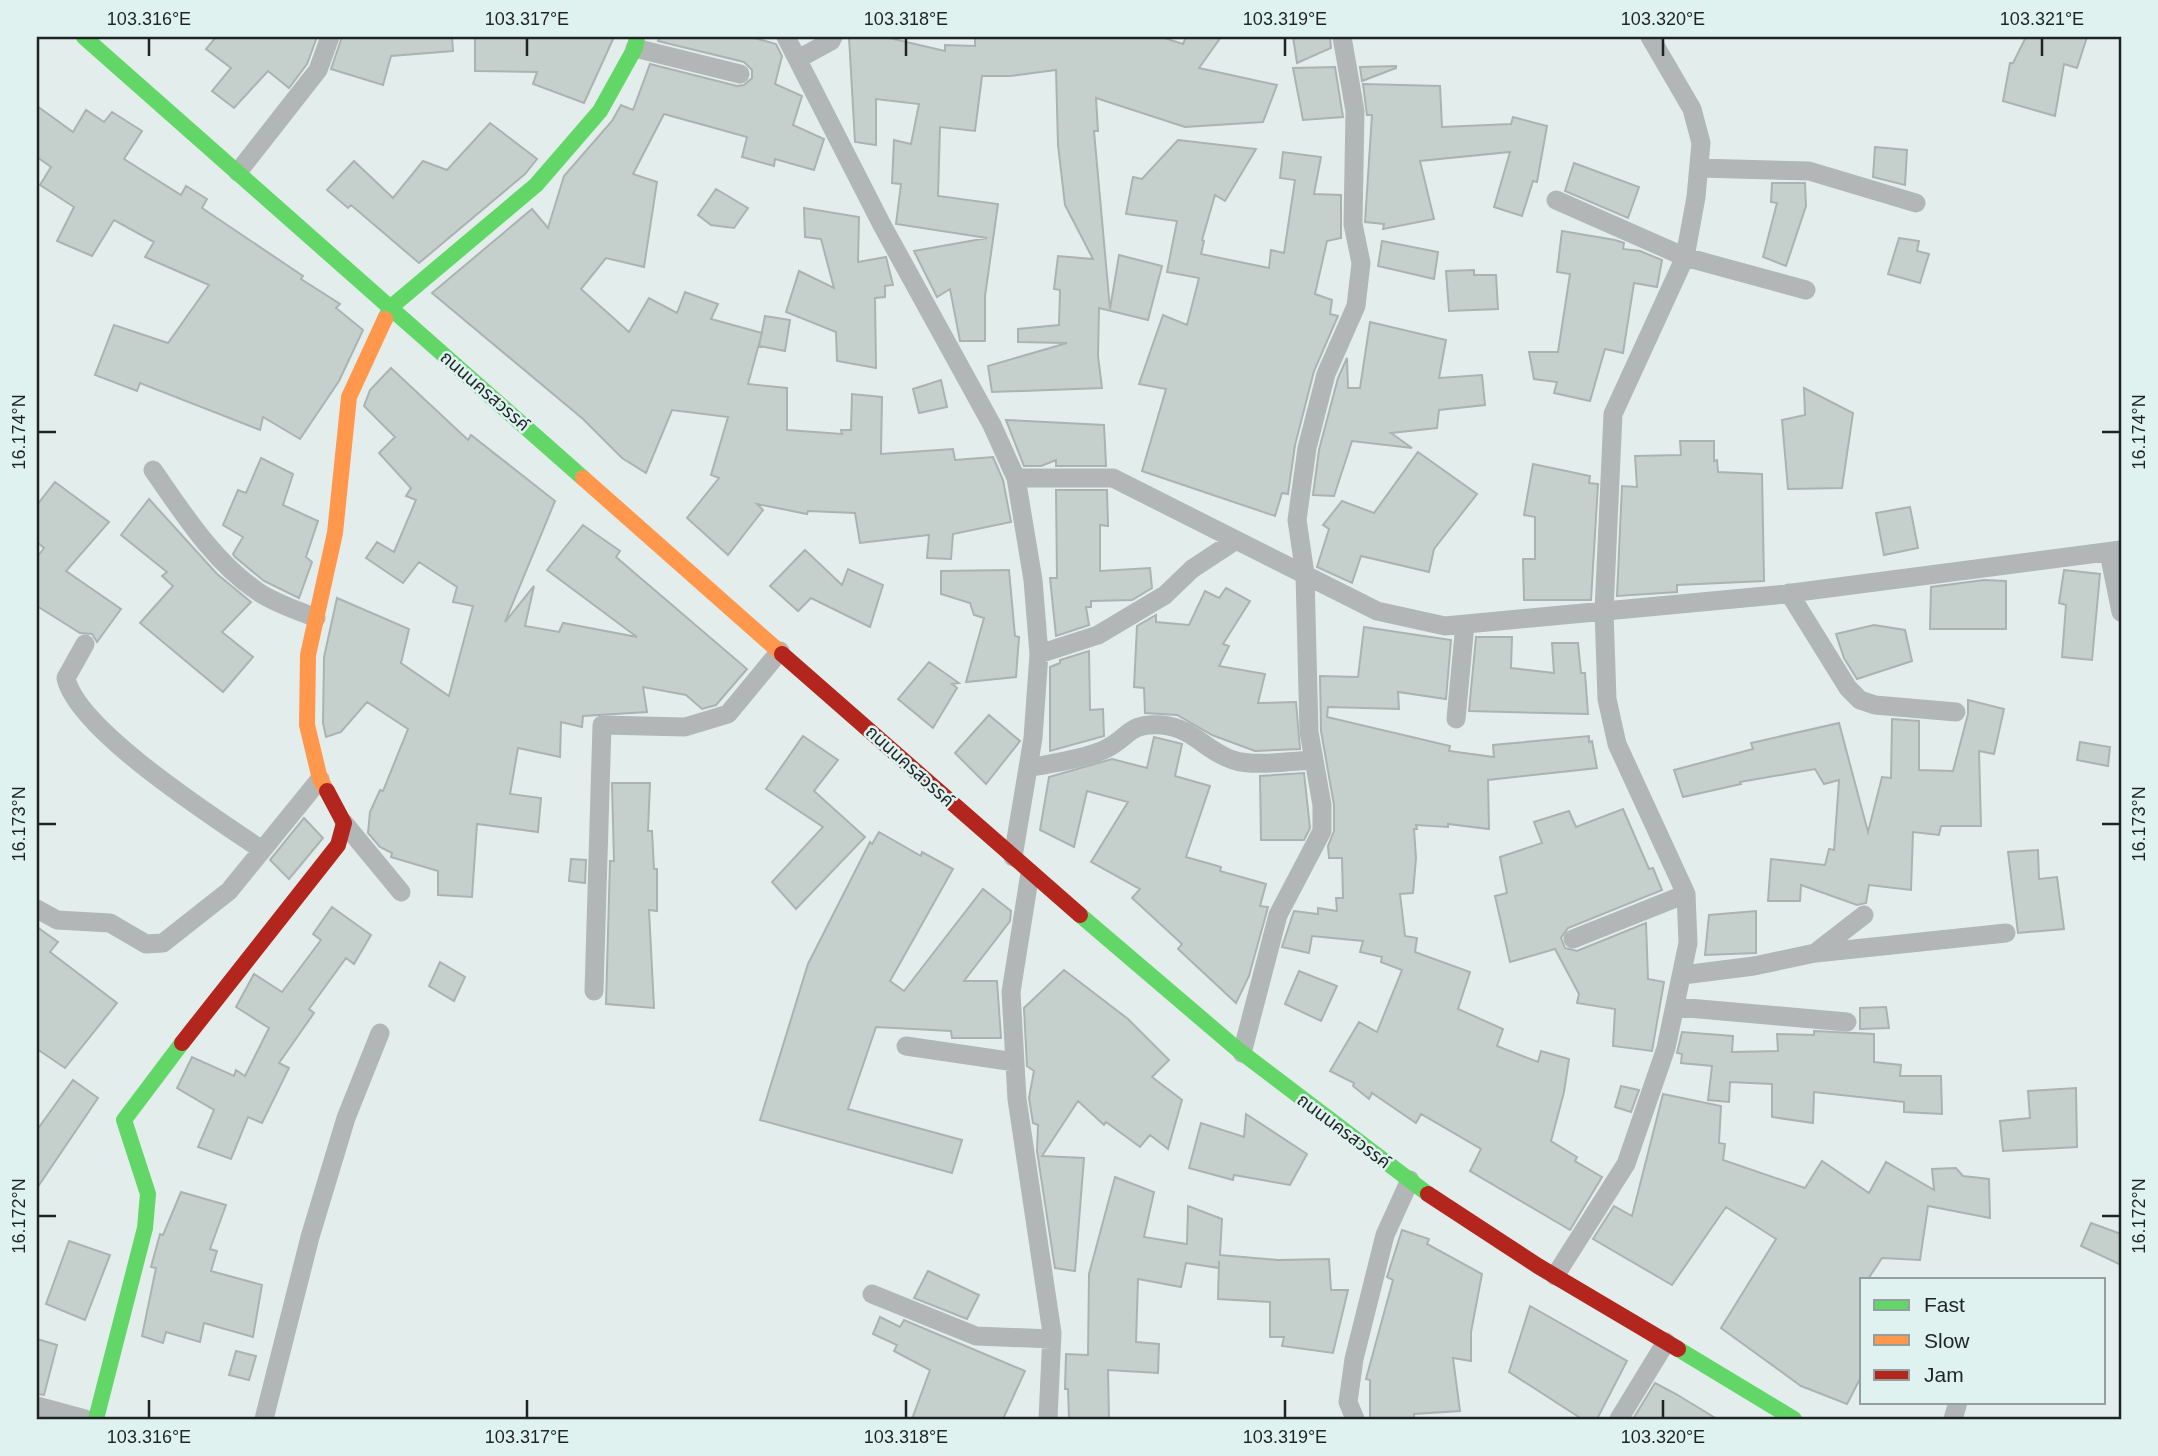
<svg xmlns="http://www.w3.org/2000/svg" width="2158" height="1456" font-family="Arial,'Noto Sans Thai',sans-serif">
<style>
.building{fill:#c5d0cd;stroke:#abb3b1;stroke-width:2}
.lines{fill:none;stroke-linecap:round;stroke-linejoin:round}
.street{stroke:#b2b6b6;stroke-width:19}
.fast{stroke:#63d668;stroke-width:16}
.slow{stroke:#ff974d;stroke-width:16}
.jam{stroke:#b3261e;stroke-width:16}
.ticks{fill:none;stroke:#1d2423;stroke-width:2.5}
.labels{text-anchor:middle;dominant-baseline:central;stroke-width:5;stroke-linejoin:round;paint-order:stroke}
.street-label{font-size:18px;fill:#1d2423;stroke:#dff2f0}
.neatline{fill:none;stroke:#1d2423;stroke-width:2.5}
.ticks-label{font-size:18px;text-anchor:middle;fill:#1d2423}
</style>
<rect width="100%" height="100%" fill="#e3eeec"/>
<path class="building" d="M216 37H317L307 64 289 88 268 71 234 108 212 91 231 68 206 49Z
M342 37H452L453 51 391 56 383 85 331 69Z
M475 37H614L584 103 533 84 537 72 475 71Z
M660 37H751L776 44 782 56 775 84 802 96 793 125 824 139 814 170 775 159 774 166 742 157 747 137 664 114 633 174 657 182 644 267 606 258 581 289 629 332 649 298 677 313 685 292 718 304 711 319 762 333 748 384 787 388V430L842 434 841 430H851L852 394 882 397 881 454 953 449 955 460 993 457 1003 480 1011 522 953 534 951 559 927 558 929 535 860 543 855 513 808 511 807 514 757 504 763 510 728 555 687 518 719 478 711 475 728 417 672 410 646 473 622 458 583 419 432 293 532 209 548 228 564 176 612 121 621 105 633 110 650 64 737 86 744 85 752 78V70L744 62 658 41Z
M849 37H885L945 51V45L975 46V37H1161L1183 44 1186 37H1221L1199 68 1277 85 1263 122 1185 127 1096 98 1098 131H1094L1110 309 1119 255 1162 266 1148 320 1099 308 1098 356 1102 388 992 392 988 366 1067 343 1018 342V329L1059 325 1060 290 1054 289 1058 256 1093 259 1065 205 1058 145 1056 70 1010 76H982L975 131 940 127 938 196 998 204 985 296V341H960L950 289 937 297 914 251 987 238 896 224 901 184 892 183 894 140 911 144 919 104 876 99V145L855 142Z
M1293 37H1330L1331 48 1297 63Z
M2026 37H2087L2077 68 2064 64 2055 116 2003 101 2010 63H2013Z
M1396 66V68L1362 81 1360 67Z
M1335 67 1343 117 1303 120 1293 68Z
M1363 84 1440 86 1442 127 1511 124 1513 117 1547 126 1537 182 1533 181 1522 216 1494 207 1510 152 1420 161 1434 219 1383 229 1384 224 1365 222 1372 115H1367Z
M37 106 73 132 86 110 104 122 112 112 142 131 124 159 181 195 186 186 207 199 202 208 303 276 301 279 340 304 336 308 363 330 339 381 300 439 263 417 260 430 140 383 137 391 95 375 114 325 168 343 209 285 145 257 154 242 114 220 92 256 57 241 74 207 40 185 51 167 37 157Z
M490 123 537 159 525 174 419 263 351 205 348 208 327 190 354 161 393 198 423 161 447 170Z
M1178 140 1256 149 1225 201 1215 195 1202 240 1204 241 1201 254 1269 268 1271 250 1284 253 1295 180 1280 178 1283 152 1321 157 1314 194 1341 195V238L1327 241 1315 294 1332 300 1330 314 1338 316 1314 371 1295 445 1288 494 1282 493 1275 516 1142 471 1166 389 1139 384 1163 315 1187 325 1199 278 1167 272 1177 221 1126 214 1133 177 1142 179Z
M1875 147 1907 150 1905 185 1873 177Z
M1574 163 1639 187 1628 218 1565 191Z
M1772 183H1805L1806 206 1786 266 1763 257 1777 203 1771 202Z
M716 189 748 208 734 228 711 225 698 215Z
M804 208 859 217 858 262 886 257 893 285 885 286V297L875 298 876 368 837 361 836 332 786 312 799 271 834 288 821 239 805 237Z
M1562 231 1615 240 1624 243 1623 249 1640 251 1662 260 1657 287 1634 283 1623 353 1605 349 1590 401 1554 393 1557 382 1534 379 1529 352H1558L1570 274 1557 272Z
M1899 238 1919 241 1917 251 1929 254 1920 283 1888 274Z
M1382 241 1438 252 1434 279 1378 266Z
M1474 270V275H1496L1498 309 1449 311 1446 271Z
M765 316 790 320 785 351 759 346Z
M1370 322 1446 340 1439 378 1482 375 1485 405 1439 410 1437 428 1391 433 1412 448 1352 441 1334 496 1313 495 1319 450 1338 378 1347 358 1348 388H1360Z
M391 368 468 440 471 435 555 501 505 622 534 586 525 626 559 632 563 623 637 637 547 570 583 525 620 551 616 557 747 669 716 705 702 709 686 695 643 687 647 712 583 716 582 727 561 722 560 757 518 748 510 794 541 798 538 832 477 824 472 897 438 895V871L391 857 392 853 380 847 368 833 370 812 380 790 383 791 408 729 367 702 341 732 326 737 323 723 324 657 337 598 409 629 401 663 449 696 473 606 453 602 457 587 419 562 403 583 366 558 377 542 394 552 416 500 406 496 411 488 379 453 395 437 364 406 370 390Z
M941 380 947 407 919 413 913 389Z
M1804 388 1853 413 1842 488 1788 489 1782 420 1805 415Z
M1006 420 1104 425 1106 466H1056V460L1041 466H1024Z
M1680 441H1714V461L1717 460 1718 472 1762 474 1764 581 1677 585V592L1617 596 1622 486 1637 487 1635 456 1681 455Z
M1418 452 1477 494 1434 549 1429 572 1361 556 1352 583 1317 567 1329 529 1323 525 1342 501 1374 513Z
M261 458 293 474 283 505 318 521 306 557 312 562 299 598 264 581 235 557 233 554 243 537 223 525 238 490 246 493Z
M1533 464 1590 476 1589 483 1598 484 1591 600H1524L1523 559H1535V517L1524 515Z
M55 482 109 522 66 571 121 609 97 642 92 634 80 633 37 606V557L44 548 37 542V505Z
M1056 490H1107L1108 526 1100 525V571L1150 568 1152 588 1132 600 1091 601V607H1086L1089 625 1056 636 1050 578H1057Z
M149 499 217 574 251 602 222 632 253 657 223 692 140 623 173 586 162 576 167 572 121 535Z
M1910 507 1918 548 1884 555 1876 513Z
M805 550 842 585 848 569 883 585 870 627 811 598 798 611 770 586Z
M1009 570 1015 636 1019 637 1016 677 966 682 984 618 974 615 970 603 941 594V571Z
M2064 570 2100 574 2092 660 2062 657 2066 605 2059 603Z
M1984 580 2006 581V629H1930L1931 587Z
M1226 588 1250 601 1223 644 1229 646 1219 666 1265 674 1258 703 1296 702 1300 749 1255 751 1212 735 1177 715 1145 713 1144 688 1134 687 1137 626 1156 615V622L1189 625 1205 591 1219 598Z
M1874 625 1905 630 1912 661 1857 679 1844 658 1836 634Z
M1364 627 1451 640 1446 699 1398 692 1399 709 1328 707 1327 717 1450 746 1449 751 1494 757 1493 745 1589 736V742L1592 741 1597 768 1488 780 1489 829 1448 824V827L1416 825 1417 829H1414L1416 858 1413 893 1400 894 1405 936 1417 938 1415 952 1470 972 1458 1009 1503 1029 1497 1046 1538 1062 1541 1051 1569 1059 1564 1092 1551 1141 1577 1157 1575 1161 1602 1177 1570 1230 1470 1171 1481 1149 1421 1114 1416 1123 1372 1093 1369 1099 1353 1086 1354 1083 1330 1071 1359 1022 1377 1032 1402 970 1381 962 1382 957 1360 952 1363 941 1312 936 1309 953 1282 947 1294 911 1318 914V908L1337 911 1336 898H1343L1342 858H1329L1328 846 1334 831V805L1321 731 1320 676 1358 677Z
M1476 637H1512L1511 668 1554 673 1552 643H1578L1581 673H1585L1588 714 1469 711Z
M1089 651 1090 710 1103 709 1104 736 1050 751V667L1060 663V660Z
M929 662 959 683 952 684 957 688 933 728 898 699Z
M1968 700 2004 709 1994 754 1979 751 1981 826H1941L1939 835 1913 832 1911 890 1869 885 1866 903 1857 905 1801 885 1800 901H1768L1771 859 1825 865 1829 849 1834 850 1839 780 1824 784 1815 769 1740 782 1741 784 1683 797 1674 770 1753 749 1751 743 1839 723 1868 832 1882 777 1891 778 1892 719 1919 721V770L1953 771 1968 714Z
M989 715 1020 741 986 784 955 753Z
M803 736 838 760 814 791 865 837 796 909 772 882 823 827 766 789Z
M1154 737 1182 744 1175 776 1210 786 1186 857 1221 867 1220 871 1266 884 1260 906 1268 907 1249 976 1236 1003 1178 949 1182 944 1132 898 1140 889 1091 862 1128 802 1087 791 1074 847 1040 830 1049 777 1112 759 1147 768Z
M2080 742 2110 747 2108 766 2077 760Z
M1304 773 1310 828 1304 840H1261L1260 776Z
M612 783H650L648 831H652L654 869H657V911L649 910 654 1008 606 1004 610 861H614Z
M1623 809 1649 869 1653 868 1662 890 1568 928 1561 938 1565 948 1577 951 1646 923 1648 979 1664 982 1652 1051 1613 1046 1615 1009 1577 1003 1579 994 1555 949 1510 962 1495 896 1507 893 1500 857 1542 843 1534 822 1569 811 1576 827Z
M304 818 323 838 289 879 270 860Z
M879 832 921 856 922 852 953 869 890 981 904 991 983 889 1011 911 1010 921 964 981H997L1001 1038H952L951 1031 876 1027 848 1109 962 1140 952 1173 760 1120 808 964 870 842 872 844Z
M2038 850 2039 879 2057 877 2064 929 2018 933 2008 852Z
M571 859 586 860 585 883 569 881Z
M332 907 371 935 354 964 346 958 309 1009 314 1013 279 1063 289 1068 262 1123 248 1117 231 1159 198 1147 214 1110 177 1088 192 1057 234 1076 236 1070 245 1076 269 1028 236 1007 254 974 282 992 321 940 313 934Z
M1756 911V953L1705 955 1709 915Z
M37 927 58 942 50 952 117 1003 65 1068 37 1049Z
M440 962 465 977 454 1001 429 986Z
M1064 970 1128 1019 1169 1060 1152 1077 1182 1100 1168 1149 1150 1135 1140 1147 1106 1122 1104 1125 1078 1101 1042 1156 1084 1158 1075 1271 1055 1268 1054 1262 1037 1151 1038 1125 1033 1123 1029 1098 1034 1071 1027 1066 1024 1008Z
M1299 971 1337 986 1321 1021 1285 1004Z
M1886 1007 1889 1028 1860 1029V1008Z
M1814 1031 1874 1034V1062L1901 1065 1900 1076H1941L1942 1114 1904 1112V1102L1814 1092 1813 1123 1772 1117V1084L1730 1082 1729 1102 1708 1100 1712 1066 1681 1063 1682 1054 1677 1053 1682 1032 1733 1036 1732 1052 1778 1051 1777 1034 1814 1035Z
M73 1080 98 1098 37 1188V1130Z
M1621 1086 1639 1090 1631 1112 1615 1107Z
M2076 1088 2077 1147 2003 1151 2000 1121 2030 1118 2028 1091Z
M1663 1094 1721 1106 1719 1143 1725 1144 1723 1160 1805 1188 1822 1161 1869 1193 1886 1162 1934 1190 1932 1169 1956 1168 1963 1176 1989 1179 1990 1218 1928 1206 1920 1260 1882 1258 1868 1279H1862V1375L1847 1404 1801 1386 1721 1328 1776 1239 1726 1207 1672 1285 1593 1239 1614 1206 1632 1216Z
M1246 1114 1307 1154 1290 1185 1234 1175 1233 1180 1189 1168 1201 1123 1244 1137Z
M1115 1177 1154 1192 1144 1237 1187 1244 1188 1206 1222 1219 1220 1255 1278 1260 1329 1259 1331 1290H1348L1333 1353 1282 1346 1284 1337H1270V1302L1218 1299 1219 1261V1268L1186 1263 1181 1287 1138 1279 1136 1342 1159 1344 1158 1373 1108 1370 1109 1419H1069L1068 1389H1065L1066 1354 1088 1355 1089 1274Z
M181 1192 226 1205 210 1249 217 1251 211 1271 262 1285 253 1337 204 1323 200 1342 166 1332 163 1343 142 1336 156 1268 151 1267 160 1234 163 1235Z
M2091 1223 2121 1234V1265L2081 1246Z
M1402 1230 1429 1239 1427 1244 1482 1274 1471 1332V1361L1453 1358 1460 1411 1414 1414V1419H1370V1380L1366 1379 1393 1280 1387 1277Z
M69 1241 110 1255 85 1320 46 1304Z
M928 1271 979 1295 967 1319 914 1298Z
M1530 1306 1627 1361 1597 1419H1582L1509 1372Z
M880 1317 900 1327 904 1320 1025 1371 1003 1419H912L930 1370 894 1351 897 1345 873 1334Z
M37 1339 57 1345 44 1395 37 1394Z
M236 1351 256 1356 249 1380 229 1375Z
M1655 1383 1676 1394 1717 1419H1633Z"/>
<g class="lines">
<path class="street" d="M786 37 882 225 992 425 1016 478 1033 580 1039 654 1033 738 1013 857
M635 48 740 74
M798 59 831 41 833 37
M1699 168 1809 171 1916 203
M238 172 318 70 330 37
M1556 200 1685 257 1806 290
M153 470C183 513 213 561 257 591 274 603 297 610 316 618
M1016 478H1113L1377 611 1445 626 1776 595 2121 550
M2109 553 2121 612
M1789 593 1848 688 1860 700 1875 705 1956 712
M85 644 66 678C77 730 215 818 262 850
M1039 654 1098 635 1165 595 1192 569 1236 540
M1456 719 1465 624
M1028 768C1052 763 1079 760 1101 751 1129 740 1126 722 1162 725 1194 728 1205 751 1233 760 1253 767 1292 761 1314 760
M344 823 401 892
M1030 873 1011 992 1017 1099 1052 1333 1048 1419
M37 909 57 920 110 923 146 944 163 943 229 891 320 779
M1573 939 1686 894
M1816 953 2006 933
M1683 975 1754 966 1815 953 1864 915
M594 991 602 725 685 727 728 714 780 651
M1677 1007 1847 1022
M906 1046 1015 1062
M1242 1053 1278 915 1322 831V805L1309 732 1305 574 1297 520 1307 448 1326 374 1356 306 1361 263 1353 224 1355 111 1342 37
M1555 1276 1626 1164 1666 1048 1688 943 1686 894 1617 744 1607 699 1604 611 1613 414 1685 257 1696 197 1701 143 1692 109 1650 37
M872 1294 976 1336 1052 1339
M37 1406 85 1419
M264 1419 310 1237 346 1118 380 1033
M1355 1419 1348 1402 1354 1359 1385 1235 1410 1180
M1619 1419 1666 1342
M1953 1419 1958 1402"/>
<path class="fast" d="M84 37 583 478
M385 319 391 307 536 185 600 111 635 48 637 37
M1080 915 1237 1049 1428 1194
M1678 1349 1794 1419
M96 1419 145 1228 148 1194 124 1120 182 1043"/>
<path class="slow" d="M583 478 782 654
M327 791 320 779 307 725 308 655 335 533 349 397 385 319"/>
<path class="jam" d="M782 654 1080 915
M182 1043 338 845 344 823 327 791
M1428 1194 1538 1266 1678 1349"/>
</g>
<path class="ticks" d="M149 38V56M527 38V56M906 38V56M1285 38V56M1663 38V56M2042 38V56M38 432H56M2102 432H2120M38 824H56M2102 824H2120M38 1216H56M2102 1216H2120M149 1400V1418M527 1400V1418M906 1400V1418M1285 1400V1418M1663 1400V1418"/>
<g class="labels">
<g class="street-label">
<text transform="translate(485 391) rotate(41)">ถนนนครสวรรค์</text>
<text transform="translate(910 766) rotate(42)">ถนนนครสวรรค์</text>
<text transform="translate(1344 1131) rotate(37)">ถนนนครสวรรค์</text>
</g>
</g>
<rect width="2158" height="1456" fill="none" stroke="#dff2f0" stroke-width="77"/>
<rect x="1860" y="1278" width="245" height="126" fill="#dff2f0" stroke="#91a09e" stroke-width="2"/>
<rect x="1874" y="1300" width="35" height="10" fill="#63d668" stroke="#91a09e" stroke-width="2"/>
<text x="1924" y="1312" font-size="21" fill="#1d2423">Fast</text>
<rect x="1874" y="1335" width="35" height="10" fill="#ff974d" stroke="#91a09e" stroke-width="2"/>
<text x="1924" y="1348" font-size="21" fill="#1d2423">Slow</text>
<rect x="1874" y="1370" width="35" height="10" fill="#b3261e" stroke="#91a09e" stroke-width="2"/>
<text x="1924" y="1382" font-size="21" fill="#1d2423">Jam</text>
<rect x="38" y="38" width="2082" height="1380" class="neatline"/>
<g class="ticks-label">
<text x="149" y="25">103.316°E</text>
<text x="527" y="25">103.317°E</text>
<text x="906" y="25">103.318°E</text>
<text x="1285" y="25">103.319°E</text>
<text x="1663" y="25">103.320°E</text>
<text x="2042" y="25">103.321°E</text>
<text transform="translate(19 432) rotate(-90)" y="6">16.174°N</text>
<text transform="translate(2139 432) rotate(-90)" y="6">16.174°N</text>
<text transform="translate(19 824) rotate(-90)" y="6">16.173°N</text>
<text transform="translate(2139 824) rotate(-90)" y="6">16.173°N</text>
<text transform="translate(19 1216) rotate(-90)" y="6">16.172°N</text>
<text transform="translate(2139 1216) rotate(-90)" y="6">16.172°N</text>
<text x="149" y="1443">103.316°E</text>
<text x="527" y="1443">103.317°E</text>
<text x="906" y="1443">103.318°E</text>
<text x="1285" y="1443">103.319°E</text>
<text x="1663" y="1443">103.320°E</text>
</g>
</svg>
